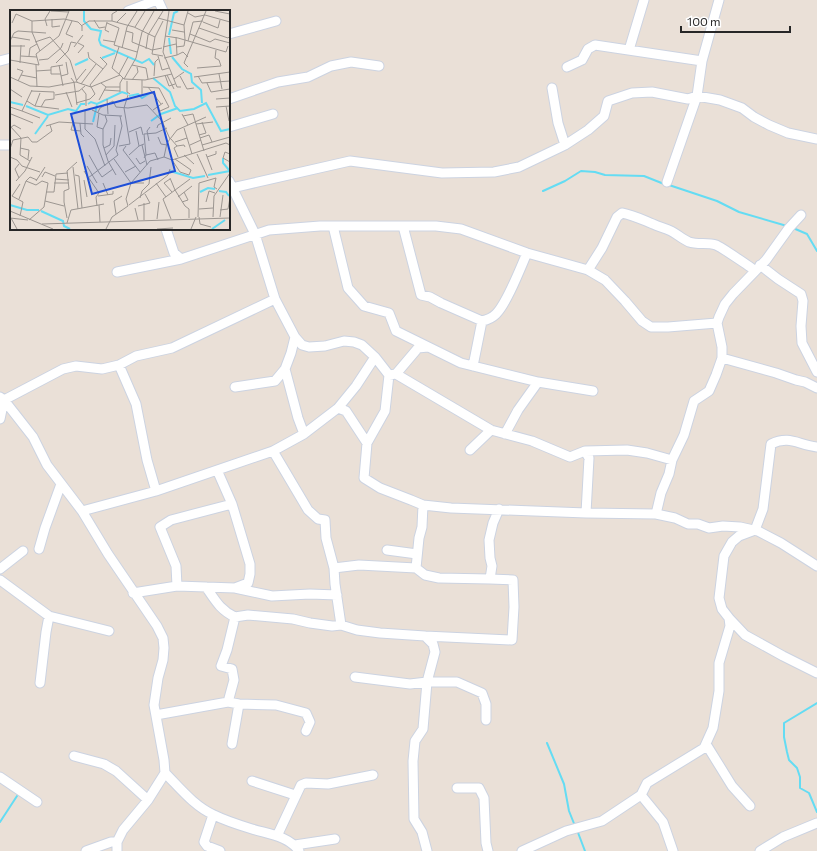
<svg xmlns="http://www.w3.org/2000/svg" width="817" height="851" font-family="Commissioner,sans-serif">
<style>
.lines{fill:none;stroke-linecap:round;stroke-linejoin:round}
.stream{stroke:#64dcf3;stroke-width:2}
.street-casing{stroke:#ccd3e1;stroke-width:11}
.street{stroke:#fff;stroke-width:9}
.inset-river{fill:none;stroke:#64dcf3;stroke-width:2}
.inset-road{fill:none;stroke:#9c9691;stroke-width:1}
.view{fill:#1d4ed8;fill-opacity:0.15;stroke:#1d4ed8;stroke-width:2}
.inset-edge{fill:none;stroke:#272727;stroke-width:2}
</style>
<rect width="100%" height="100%" fill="#eae0d7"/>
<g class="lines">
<path class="stream" d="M669 185 717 201 739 212 787 226
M543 191 565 181 581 171 595 172 605 175 644 176 664 184
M793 228 807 234 817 251
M817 703 784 723V737L787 752 789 760 797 768 800 777V788L809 793 817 812
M547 743 564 784 569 811 575 826
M0 822 17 796
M577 830 585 851"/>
<g class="street-casing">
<path id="street" d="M158 0 163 11
M128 11 157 0
M229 34 276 21
M629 50 644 0
M0 61 11 58
M567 67 582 60 588 49 595 45 702 61
M552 88 558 123 565 145
M229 99 278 82 308 77 331 66 351 62 379 66
M229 127 273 114
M0 145H11
M229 181 255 234 275 299 295 337 302 345 309 347 325 346 344 341 354 342 362 345 375 357 389 375 396 374 491 430 532 441 570 457 585 451 627 450 647 453 672 460
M667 182 697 96 702 61 719 0
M232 188 350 161 442 173 494 172 519 167 565 145 588 130 604 116 608 101 632 93 652 92 688 99 697 96 720 100 742 108 754 117 769 125 788 133 817 139
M333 226 348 288 364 306 389 313 396 331 461 363 538 382 593 391
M403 226 421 295 430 297 441 303 482 321
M166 229 174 253 181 259
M760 265 778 279 801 294 803 301 801 326 802 343 817 372
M588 270 602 248 617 217 622 213C633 215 643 220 653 224 659 227 665 228 671 231 677 234 682 239 689 242 698 245 708 242 716 245 721 247 752 268 754 270
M117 272 181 259 269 230 320 226H436L461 229 527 253 588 270 605 280 625 301 642 321 651 327H668L717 323
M295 337 291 353 285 369 298 418 304 434
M722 358 776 373 796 380 805 382 817 388
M119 365 136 404 147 460 156 491
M473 366 482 321C487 320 492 318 496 314 507 303 520 269 527 253
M396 374 418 348 428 347
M389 375 385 411 367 443 364 478 380 488 411 500 423 505 451 508 586 513 656 514 675 518 688 524H698L709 528 723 526 740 527 758 531 781 543 817 566
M235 387 275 381 285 369
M0 397 4 400 33 437 47 465 82 511 108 554 157 626 163 638 164 648 163 660 158 678 154 705 164 760 165 773 148 800 123 830 117 842V851
M338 408 356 386 375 357
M0 419 4 400 63 369 76 366 102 369 119 365 136 356 172 348 275 299
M505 434 518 410 538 382
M470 450 491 430
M273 451 308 510 318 519 325 520 326 538 334 568
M585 451 589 458 586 513
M217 470 232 504 250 564V574L248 583 235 588
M82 511 156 491 273 451 304 434 338 408 346 411 367 443
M656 514 661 493 669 474 672 460 684 435 694 401 709 391 716 375 722 358V347L717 323 719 317 725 304 733 294 766 260 789 228 801 215
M39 549 45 528 61 484
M387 550 417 554
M416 568 419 538 422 527 423 505
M0 569 23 551
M0 580 49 616 109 631
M177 586 176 566 160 527 171 520 232 504
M133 593 177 586 235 588 272 596 310 594 337 595
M235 617 248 615 293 619 310 623 332 626 341 625 357 630 380 633 425 636 433 644 435 652 427 682 423 729 415 741 413 761 414 819 422 832 427 851
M729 618 745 635 783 656 817 673
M341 625 335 584 334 568 359 565 416 568 425 575 439 578 490 579
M425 636 512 640 514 607 513 580 490 579 492 566 490 558 489 540 493 523 499 509
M355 677 410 684 427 682H457L482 693 486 704V720
M40 683 46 632 49 616
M228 702 239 704 276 705 306 713 310 722 306 731
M156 715 228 702 234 680 232 669 221 666 227 650 235 617C220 610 215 600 206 587
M232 744 239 704
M706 744 732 786 750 806
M74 756 104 764 116 771 148 800
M165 773C180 788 194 806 214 815 226 821 239 825 252 829 268 834 289 836 299 851
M0 777 37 802
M252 781 295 795
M457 788H479L484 798 486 843 488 851
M641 795 663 822 673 851
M213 815 204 842 207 846 220 851
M277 836 301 785 306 783 328 784 373 775
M295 845 335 839
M86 851 111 842H117
M522 851 566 831 602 821 641 795 647 783 704 748 713 728 719 691V663L730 626 729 618 722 609 719 598 724 556 732 542 739 536 755 530 763 509 771 444C790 435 798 445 817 447
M760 851 783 837 817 823"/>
</g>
<use href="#street" class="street"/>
</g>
<g transform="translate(10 10)">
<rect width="220" height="220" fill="#eae0d7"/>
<path class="inset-river" d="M74 1V11L81 19 91 21 89 30 91 35 132 53 139 49 144 55M159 25 164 3 168 1M159 28 161 44M162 47 172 59 181 64 182 72 191 80 192 93M92 48 105 43M65 55 78 49M143 68 160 82 165 96 170 101 184 99 196 93 211 121 220 119M119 86 128 84 132 88 140 83M0 92 13 95M78 94 81 92 87 94 112 82 118 84M16 96 38 105 58 99 66 101 71 94H75M141 111 151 104 168 98M83 112 87 95M25 124 38 106M213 148V153L219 160M160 161 183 168 195 166M198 165 220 161M209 181 216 182 219 186M190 182 198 178 205 179M0 195 17 200H29M31 201 53 211 54 216 60 219M202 219 215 210"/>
<path class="inset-road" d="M41 1 59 2M159 1 153 42 167 77H171M205 1 220 4M178 3 185 7 195 5 220 12M148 8 174 15M42 9V17L50 16M84 10 89 18 95 17M22 11V22L30 41M62 11 56 24 63 27M102 11V4L107 1M153 11 145 27 142 44 153 46M97 12 95 20 99 22M107 12 116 3M193 12 208 18 210 10M2 13 6 4 22 11 54 9 68 12 72 16V21M97 13 109 18 104 35 127 42M37 16 35 9 40 1M71 16 79 11H102L124 17 145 27M125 17 135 1M189 18 218 28 220 26M162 20 174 22M116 21 123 23 122 32 142 40 152 38M180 24 200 32 205 29 220 33M155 26 168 28 216 42 218 36M2 27 20 30M93 30 105 32M175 30 174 15 178 1M0 31 4 23 8 21 36 23M178 31 183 12 193 11M25 32 40 27 60 50 67 72M68 33 74 36 68 43M0 36H15M64 37 73 25M109 37 102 58 110 65M153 37 166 34M166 37 174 36 175 30M112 38 117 17 127 1M136 39 138 25 153 1M78 42 79 48 93 59M167 45 173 42 178 47M11 46 27 47M19 46 20 38 27 34M148 46 152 60 159 58M154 48 167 45 166 27M0 50 29 55 26 44 49 26 59 1M29 50 38 49 51 38 53 33M10 53 11 35M46 53 58 41 61 32 66 33M26 55 27 77M49 55 53 76M122 55 136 58 138 69M178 57 174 53 196 1M187 58 211 56 209 50 205 48 206 40M7 59 13 61 8 71M26 61 41 60M51 64H41V57L53 55M109 64 118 47M209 64 212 79M11 65 27 68M155 65 159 76 165 74M157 65 164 79M51 66 58 64 56 52M144 66 145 52 148 49M170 66 177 79 184 78M188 66 192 73 220 71M0 67 20 76 39 77 66 72 81 77 110 65 114 69 126 48 132 22 144 1M184 67 220 62M61 68 64 72 67 95M114 69 135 70 162 64M164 69 174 62M67 70 76 59M122 70 128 62 127 57M132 70V84M117 71V82L120 84M197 73 201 82 220 79M71 74 86 54M96 77H110M133 77 149 78 159 97 150 101M138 77 151 94M0 79 12 87M72 79 76 84V96M94 80 110 81M21 81 44 82V89L35 90 31 97M56 82 62 97M110 82V73L113 68M45 85 69 81 75 76M97 89 98 104M206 89 220 88M89 90 96 77 91 73M17 91 25 96 49 99M66 93 80 89 85 84 80 75 97 54 90 47M25 96 30 83M216 96 219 111M0 97 12 101 22 80M206 97 220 96M75 100V119L85 129 95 156M82 100 93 105 112 106M143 100 153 93M12 101 30 108M88 102 90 98 103 91 106 97 118 98 137 95 152 111 160 129M89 103 87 117 93 119M1 104 23 113M172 104 178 115M95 105 97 111 93 119V135L98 151 106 165M173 106 183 104 186 114 203 112M63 113 61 120 71 121M70 113 71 124 74 127M186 114 194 141M0 116 11 128 10 145 20 151M36 116 49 112 83 114M0 118 4 115 11 119M147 118 148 115 161 108M174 118 182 144M126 121 129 136 134 134M119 122 131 117 133 125M189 125 196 123 192 112M148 127 151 134 157 135M190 128 199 125 202 132M161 129 167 136 174 135 175 137M139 131 137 121 140 117M165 132 177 128M132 135 137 155M180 135 191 130M192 135 220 127M109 136 120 134 114 98 118 85M116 136 113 140 130 162M167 136 164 138 168 147M10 138 19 140 18 149M94 138 100 135 101 128M0 139 3 130 18 127 22 132H27L42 121 40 115M187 144 198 168M196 144 202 160M220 144 215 142 213 148 220 152M79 145 88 161M96 145 104 136 105 115M119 145 129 136M136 145 134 124 146 123 157 118M174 145 184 154M0 147 7 150 12 156 30 162M154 147 157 133 167 120 196 107M197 147 206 144V141M126 148 130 154 135 151M134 148 136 145 145 143 148 150M104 149 121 173H134M162 150 170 162 179 165 181 160 165 149M77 156 87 173M63 157 68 199M74 161 89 183 86 187 87 196M88 161 92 167 103 159M115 162 126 156M65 165 69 166 72 198M32 167 35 162 45 166M9 168 5 159 9 154M78 168 108 145 106 140 112 116 110 106M160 168 165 180M45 169 59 170M160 169 154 173 162 182M74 170 77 187M6 171 15 161 22 147M16 171 26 175 32 171 38 173 34 197 19 210M26 171 35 157M44 173H59M93 173 98 185M146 173 156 187M10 174 2 186 13 192 10 206M165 180 175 196 179 199V208M36 182H44L46 164 58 163M88 186 103 184V181M168 187 182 176M130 188 132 181 139 174 141 157M9 189 16 171 20 167 27 170M35 191 54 196M172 192 178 190 174 182M196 192 199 181 205 183M134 193V210M89 195 90 212M119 195 158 165 160 159M128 196 140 193 135 184M125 198 128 210M189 199 203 198M210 200 218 199 220 188M0 201 43 219M106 204 104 191 112 186M188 207 189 173 206 168 204 177 207 179M189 207 190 214 201 217M203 207 204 186 220 163M210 207 213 185M0 208 18 210M1 208 7 219M57 208 54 192V181L59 179 57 161 67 152M147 209 149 192M161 209 153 189 180 169M57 213 61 200 94 194M32 214 220 208M96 219 102 207 118 196 116 189 121 173 140 151 154 147 162 150 216 133 220 135M147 219 163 218M181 219 186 207"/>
<path class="view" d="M144 82 165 161 82 184 61 104Z"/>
<rect width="220" height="220" class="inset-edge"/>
</g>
<path d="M681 26v6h109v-6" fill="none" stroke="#272727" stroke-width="2"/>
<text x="687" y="26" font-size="12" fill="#272727" stroke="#ffffff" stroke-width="3" paint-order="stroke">100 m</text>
</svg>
